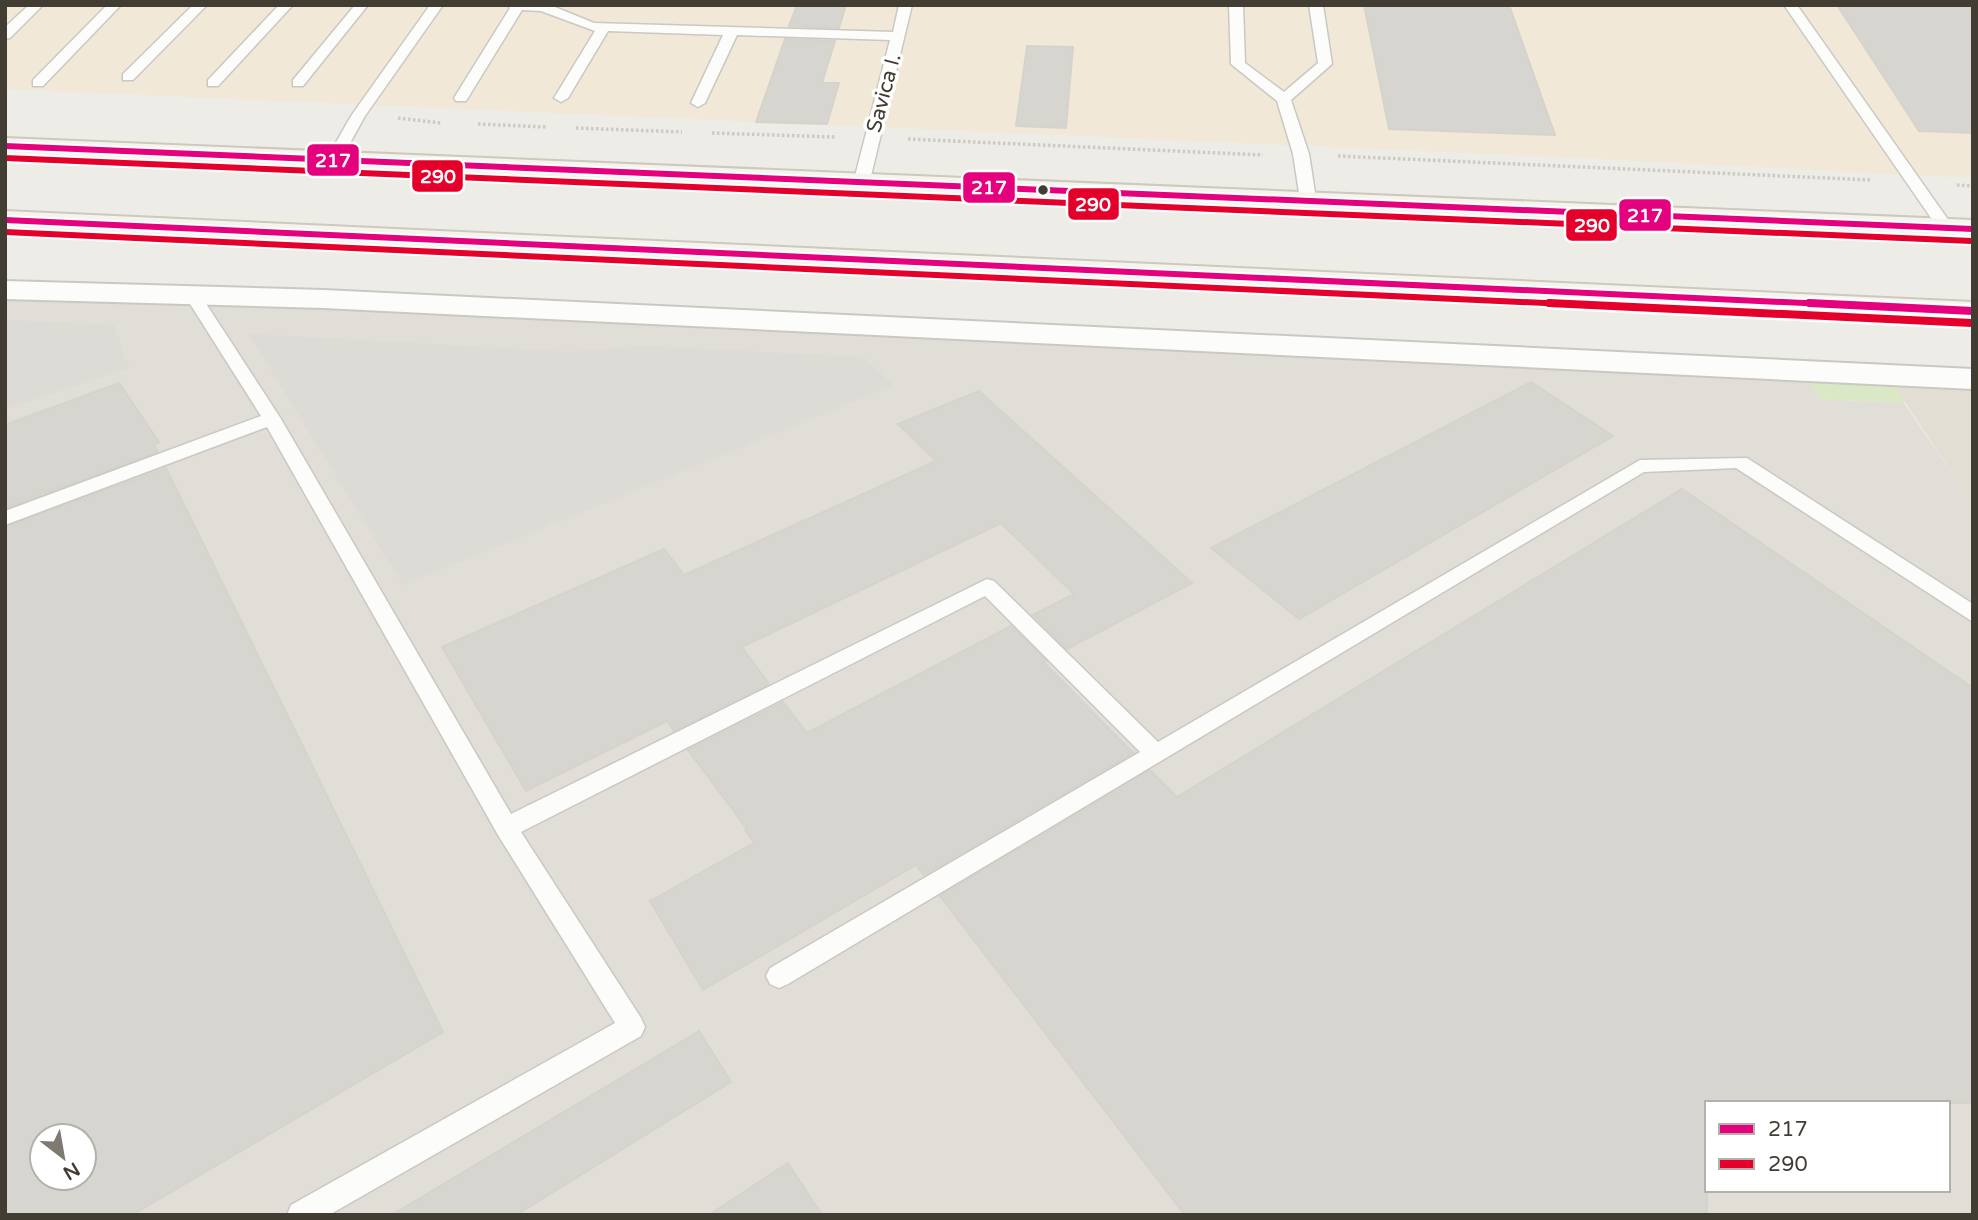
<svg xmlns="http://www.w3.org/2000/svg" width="1978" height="1220" font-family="'Varela Round',sans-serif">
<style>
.residential{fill:#e2ded3}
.commercial{fill:#f1e8d8}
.industrial{fill:#e1ddd7;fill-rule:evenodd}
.green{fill:#dae8c6}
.parking{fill:#dddbd6}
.building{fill:#d7d5cf;stroke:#d6d3cc;stroke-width:2;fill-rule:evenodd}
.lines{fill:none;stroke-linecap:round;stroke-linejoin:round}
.service-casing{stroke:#cac8c2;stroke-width:3}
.minor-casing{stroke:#cac8c2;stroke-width:4}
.secondary-casing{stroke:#ccc9bd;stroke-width:4}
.path{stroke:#cccac5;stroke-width:3.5;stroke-dasharray:2.5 2.5;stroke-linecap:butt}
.service{fill:#fcfcfb;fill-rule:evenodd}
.minor{fill:#fcfcfb;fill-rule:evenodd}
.secondary{fill:#f5f3ed;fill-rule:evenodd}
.bus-1-far1-casing{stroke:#fff;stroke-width:10}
.bus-1-casing{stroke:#fff;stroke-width:13}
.bus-2-far1-casing{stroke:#fff;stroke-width:10}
.bus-2-casing{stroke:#fff;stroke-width:13}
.bus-1-far1{stroke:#e5007d;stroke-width:6}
.bus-1{stroke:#e5007d;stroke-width:8}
.bus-2-far1{stroke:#e4002b;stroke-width:6}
.bus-2{stroke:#e4002b;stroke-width:8}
.bus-dot{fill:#423d33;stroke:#fff;stroke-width:2.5}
.labels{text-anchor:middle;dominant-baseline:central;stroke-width:7;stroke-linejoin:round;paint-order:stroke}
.far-street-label{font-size:21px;fill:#423d33;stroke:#fff}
.line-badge{stroke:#fff;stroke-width:2.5}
.badge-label{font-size:19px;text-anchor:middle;font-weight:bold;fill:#fff}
</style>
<rect width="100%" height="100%" fill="#eeece6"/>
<path class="residential" d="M1891 381 1973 386V497L1965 492Z"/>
<path class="commercial" d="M5 5H1973V178L1558 157 5 89Z"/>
<path class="industrial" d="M5 298 278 303 1807 377 1819 399 1904 403 1965 492 1973 497V1215H5ZM1707 1103H1948V1190H1707ZM42 1136H84V1178H42Z"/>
<path class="green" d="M1807 377 1891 381 1905 401 1904 403 1819 399Z"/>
<path class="parking" d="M5 320 114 325 129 368 5 409Z
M249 334 572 352 644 346 862 357 894 385 403 585Z"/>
<path class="building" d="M797 5H846L839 28 789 26Z
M1364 5H1509L1555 135 1389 129Z
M1837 5H1973V133L1919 131Z
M785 39 835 41 822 83H839L827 124 756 122Z
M1027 46 1073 47 1066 128 1016 126Z
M1531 382 1613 436 1299 619 1211 548Z
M119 383 159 442 154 444 158 452 5 508V425Z
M979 391 1192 583 1067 649 1033 615 1074 594 1001 523 742 647 769 684 674 731 667 721 526 791 442 647 664 549 684 575 936 461 898 424Z
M166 468 443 1032 132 1215H5V527ZM42 1136H84V1178H42Z
M1682 489 1973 688V1103H1707V1215H1185L940 896 1150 770 1177 797Z
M1011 626 1046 661 1043 662 1133 753 924 875 916 865 703 990 650 901 754 843 745 830 747 829 688 750 783 702 807 733Z
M699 1031 731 1082 516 1215H392Z
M788 1163 822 1215H709Z"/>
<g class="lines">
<g class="service-casing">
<path id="service" d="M29 5H43L10 38 5 39V27Z
M107 5H121L43 86H33V80Z
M193 5H207L133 80H123V74Z
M279 5H293L218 86H208V80Z
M355 5H368L303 86H293V80Z
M430 5H443L365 116 339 163H329L326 160 351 116Z
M507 5H550L594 23 893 32 899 5H912L870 180 862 185 854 180 890 40 737 35 705 103 698 107 691 103 723 35 608 31 568 98 561 102 554 98 595 31 541 11 522 10 466 101H456L454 98 510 8Z
M1229 5H1243L1245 63 1284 92 1318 63 1309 5H1323L1332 64 1291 100 1309 154 1316 199 1314 202 1308 204 1300 199 1293 154 1277 101 1231 64Z
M1784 5H1797L1954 228 1952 231H1940Z
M193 291 201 296 281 419 511 814 987 579 994 581 1158 742 1640 460 1747 458 1973 604V622L1736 468 1644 472 788 984 779 988 770 984 766 976 770 968 1140 752 985 596 521 832 641 1018 645 1027 641 1036 329 1215H287L291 1205 615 1023 498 835 267 427 5 525V511L261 416 185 296Z"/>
</g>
<g class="minor-casing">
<path id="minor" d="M5 281 324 290 1973 369V389L324 308 5 299Z"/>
</g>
<g class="secondary-casing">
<path id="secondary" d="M5 138 1973 220V238L5 154Z
M5 211 1973 302V320L5 229Z"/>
</g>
<path class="path" d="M398 118 441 123
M478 124 546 127
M576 128 682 132
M712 133 836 137
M908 139 1263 155
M1338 156 1871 180
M1957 185 1973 186"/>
<use href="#service" class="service"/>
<use href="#minor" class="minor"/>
<use href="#secondary" class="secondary"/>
<g class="bus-1-far1-casing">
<path id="bus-1-far1" d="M5 146 1973 229
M5 220 1847 305"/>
</g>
<g class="bus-1-casing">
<path id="bus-1" d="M1809 303 1973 311"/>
</g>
<g class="bus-2-far1-casing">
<path id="bus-2-far1" d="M5 158 1972 241
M5 232 1587 305"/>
</g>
<g class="bus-2-casing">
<path id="bus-2" d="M1549 303 1972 323"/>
</g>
<use href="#bus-1-far1" class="bus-1-far1"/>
<use href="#bus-1" class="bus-1"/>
<use href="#bus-2-far1" class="bus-2-far1"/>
<use href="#bus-2" class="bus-2"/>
</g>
<circle class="bus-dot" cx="1043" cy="190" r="6"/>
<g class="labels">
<g class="far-street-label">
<text transform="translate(884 93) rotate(-75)">Savica I.</text>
</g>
</g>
<g class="line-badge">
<rect x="306" y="143" width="54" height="34" rx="7" fill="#e5007d"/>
<rect x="411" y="159" width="53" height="34" rx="7" fill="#e4002b"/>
<rect x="962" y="171" width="54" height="33" rx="7" fill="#e5007d"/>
<rect x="1067" y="187" width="53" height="34" rx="7" fill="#e4002b"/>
<rect x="1618" y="198" width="54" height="34" rx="7" fill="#e5007d"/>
<rect x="1565" y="208" width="53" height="34" rx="7" fill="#e4002b"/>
</g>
<g class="badge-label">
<text x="333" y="167">217</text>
<text x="438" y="183">290</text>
<text x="989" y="194">217</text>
<text x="1093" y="211">290</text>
<text x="1645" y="222">217</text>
<text x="1592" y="232">290</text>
</g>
<rect width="1978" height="1220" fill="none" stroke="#423d33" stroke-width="14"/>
<rect x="1705" y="1101" width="245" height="91" fill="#ffffff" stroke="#b3b1ad" stroke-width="2"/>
<rect x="1719" y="1124" width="35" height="10" fill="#e5007d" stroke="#b3b1ad" stroke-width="2"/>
<text x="1768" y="1136" font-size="21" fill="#423d33">217</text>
<rect x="1719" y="1159" width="35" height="10" fill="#e4002b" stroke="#b3b1ad" stroke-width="2"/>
<text x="1768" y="1171" font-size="21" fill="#423d33">290</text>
<g transform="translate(63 1157) rotate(149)"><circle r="33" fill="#ffffff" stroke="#b3b1ad" stroke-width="2"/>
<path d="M0-5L12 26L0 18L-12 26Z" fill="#7e7a72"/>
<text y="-10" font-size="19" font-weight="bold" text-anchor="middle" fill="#423d33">N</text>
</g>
</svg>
